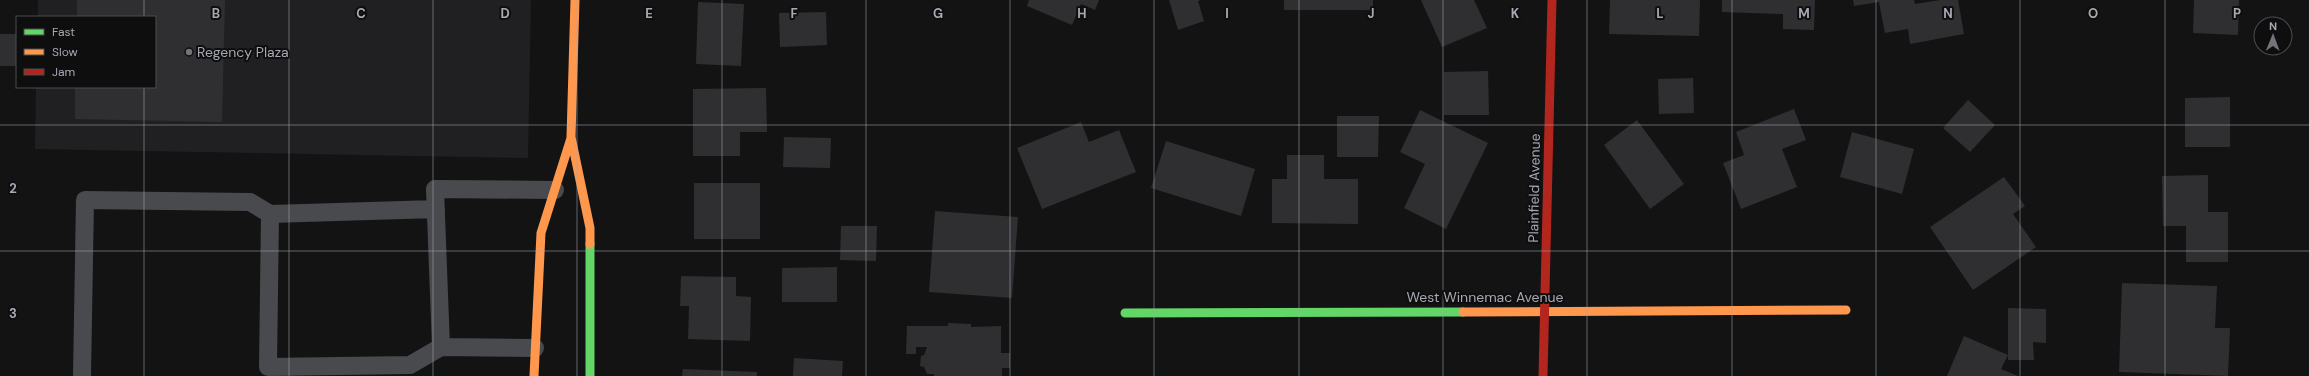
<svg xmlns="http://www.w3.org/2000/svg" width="2309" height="376" font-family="'DM Sans',sans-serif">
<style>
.built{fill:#202022}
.building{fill:#2f2f31}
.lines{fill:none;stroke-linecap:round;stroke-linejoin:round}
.lane{stroke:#494a4d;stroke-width:18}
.fast{stroke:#63d668;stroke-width:9}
.slow{stroke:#ff974d;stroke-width:9}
.jam{stroke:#b3261e;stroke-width:9}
.grid{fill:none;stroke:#a6a8b3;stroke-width:1;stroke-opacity:0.55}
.poi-dot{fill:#73747b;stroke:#0e0e0f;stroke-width:1.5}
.labels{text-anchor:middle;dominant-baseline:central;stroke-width:4;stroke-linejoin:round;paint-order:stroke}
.poi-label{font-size:14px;fill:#a6a8b3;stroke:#0e0e0f;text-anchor:start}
.street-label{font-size:14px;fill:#a6a8b3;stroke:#0e0e0f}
.grid-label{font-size:13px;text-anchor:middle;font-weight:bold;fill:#a6a8b3;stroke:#0e0e0f;stroke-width:4;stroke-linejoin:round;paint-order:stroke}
</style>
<rect width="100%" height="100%" fill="#131314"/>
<path class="built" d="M38 0H531L528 158 35 149 36 87H155V17H38Z"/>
<path class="building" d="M77 0H225L222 122 75 119V87H155V17H77Z
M1029 0H1099L1095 10 1081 4 1072 25 1027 6Z
M1169 0H1201L1198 1 1204 21 1178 30Z
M1284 0H1373V10H1284Z
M1421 0H1474L1487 28 1442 47Z
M1610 0H1700L1699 36 1609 34Z
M1722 0H1815L1814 30 1783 29V14L1722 12Z
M1853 0H1914L1915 4 1940 0H1958L1964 34 1910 44 1908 29 1885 33 1879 2 1854 6Z
M2194 0H2239L2238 35 2193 33Z
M698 2 744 4 741 66 696 64Z
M826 12 827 45 780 47 779 13Z
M0 34H17V66H0Z
M1488 71 1489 115H1444V72Z
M1693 78 1694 113 1659 114 1658 79Z
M766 88 767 132H740V156H693V89Z
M2230 97V147H2185V98Z
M1968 100 1995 125 1970 152 1943 128Z
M1794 109 1806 140 1782 149 1797 187 1741 209 1723 163 1744 155 1736 132Z
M1420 110 1488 143 1446 229 1404 208 1425 164 1400 152Z
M1337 116H1379L1378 157H1337Z
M1637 120 1684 184 1650 209 1604 145Z
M1081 122 1089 142 1119 130 1136 172 1042 209 1017 148Z
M1852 132 1914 149 1902 194 1840 177Z
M784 137 831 138 830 168 783 167Z
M1166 141 1255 169 1241 216 1151 188Z
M1287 155H1324V179H1358V224L1272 223V179H1287Z
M2208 175V212H2228V262H2186V226H2163L2162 176Z
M2004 177 2025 206 2013 214 2036 247 1973 290 1930 227Z
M694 183H760V239H694Z
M935 211 1018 217 1012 298 929 292Z
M841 226H877L876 261 840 260Z
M837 267V302H782V268Z
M681 276 736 277V296L751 297 750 341 688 339 689 306H680Z
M2122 283 2217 286 2215 328H2230L2228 376 2119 372Z
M2008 308 2046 309V343L2033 342 2034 360H2008Z
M948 323 971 324V327L1001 326V353H1010V368H1002V376H934V374H927L924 367 920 366 921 356 924 355 927 347H916V354H906L907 326H948Z
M1964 336 2008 355 2001 369 2018 376H1947Z
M794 358 843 361 842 376H793Z
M683 369 757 372V376H682Z"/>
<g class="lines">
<path class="lane" d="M270 214 268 367 410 365 441 347
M535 348 441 347 435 189 555 190
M82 376 85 200 250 202 270 214 436 209"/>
<path class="fast" d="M590 244V376
M1125 313 1463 312"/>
<path class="slow" d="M575 0 571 137 590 228V244
M1463 312 1846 310
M534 376 541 233 571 138"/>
<path class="jam" d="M1543 376 1552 0"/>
</g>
<path class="grid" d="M144 0V17M289 0V376M433 0V376M577 0V376M722 0V376M866 0V376M1010 0V376M1154 0V376M1299 0V376M1443 0V376M1587 0V376M1732 0V376M1876 0V376M2020 0V376M2165 0V376M144 87V376M0 125H2309M0 251H2309"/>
<circle class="poi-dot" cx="189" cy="52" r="4"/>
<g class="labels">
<g class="poi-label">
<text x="197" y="52">Regency Plaza</text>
</g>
<g class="street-label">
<text transform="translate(1534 188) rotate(-89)">Plainfield Avenue</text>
<text x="1485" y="297">West Winnemac Avenue</text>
</g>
</g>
<g class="grid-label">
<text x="216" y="18">B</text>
<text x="361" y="18">C</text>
<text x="505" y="18">D</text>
<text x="649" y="18">E</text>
<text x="794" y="18">F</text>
<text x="938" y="18">G</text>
<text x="1082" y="18">H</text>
<text x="1227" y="18">I</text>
<text x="1371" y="18">J</text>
<text x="1515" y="18">K</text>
<text x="1660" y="18">L</text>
<text x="1804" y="18">M</text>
<text x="1948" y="18">N</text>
<text x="2093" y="18">O</text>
<text x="2237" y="18">P</text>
<text x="13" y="193">2</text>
<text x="13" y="318">3</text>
</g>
<rect x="16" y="16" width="140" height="72" fill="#0e0e0f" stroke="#4b4c51"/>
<rect x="24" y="29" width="20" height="6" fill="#63d668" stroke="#4b4c51"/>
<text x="52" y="36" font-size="12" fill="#a6a8b3">Fast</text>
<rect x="24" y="49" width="20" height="6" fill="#ff974d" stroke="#4b4c51"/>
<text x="52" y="56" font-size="12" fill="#a6a8b3">Slow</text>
<rect x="24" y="69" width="20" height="6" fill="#b3261e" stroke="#4b4c51"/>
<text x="52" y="76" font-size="12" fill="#a6a8b3">Jam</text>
<g transform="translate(2273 36) rotate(1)"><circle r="19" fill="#0e0e0f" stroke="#4b4c51"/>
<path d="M0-3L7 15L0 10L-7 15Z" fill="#73747b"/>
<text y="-6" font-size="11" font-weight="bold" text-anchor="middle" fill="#a6a8b3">N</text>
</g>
</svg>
